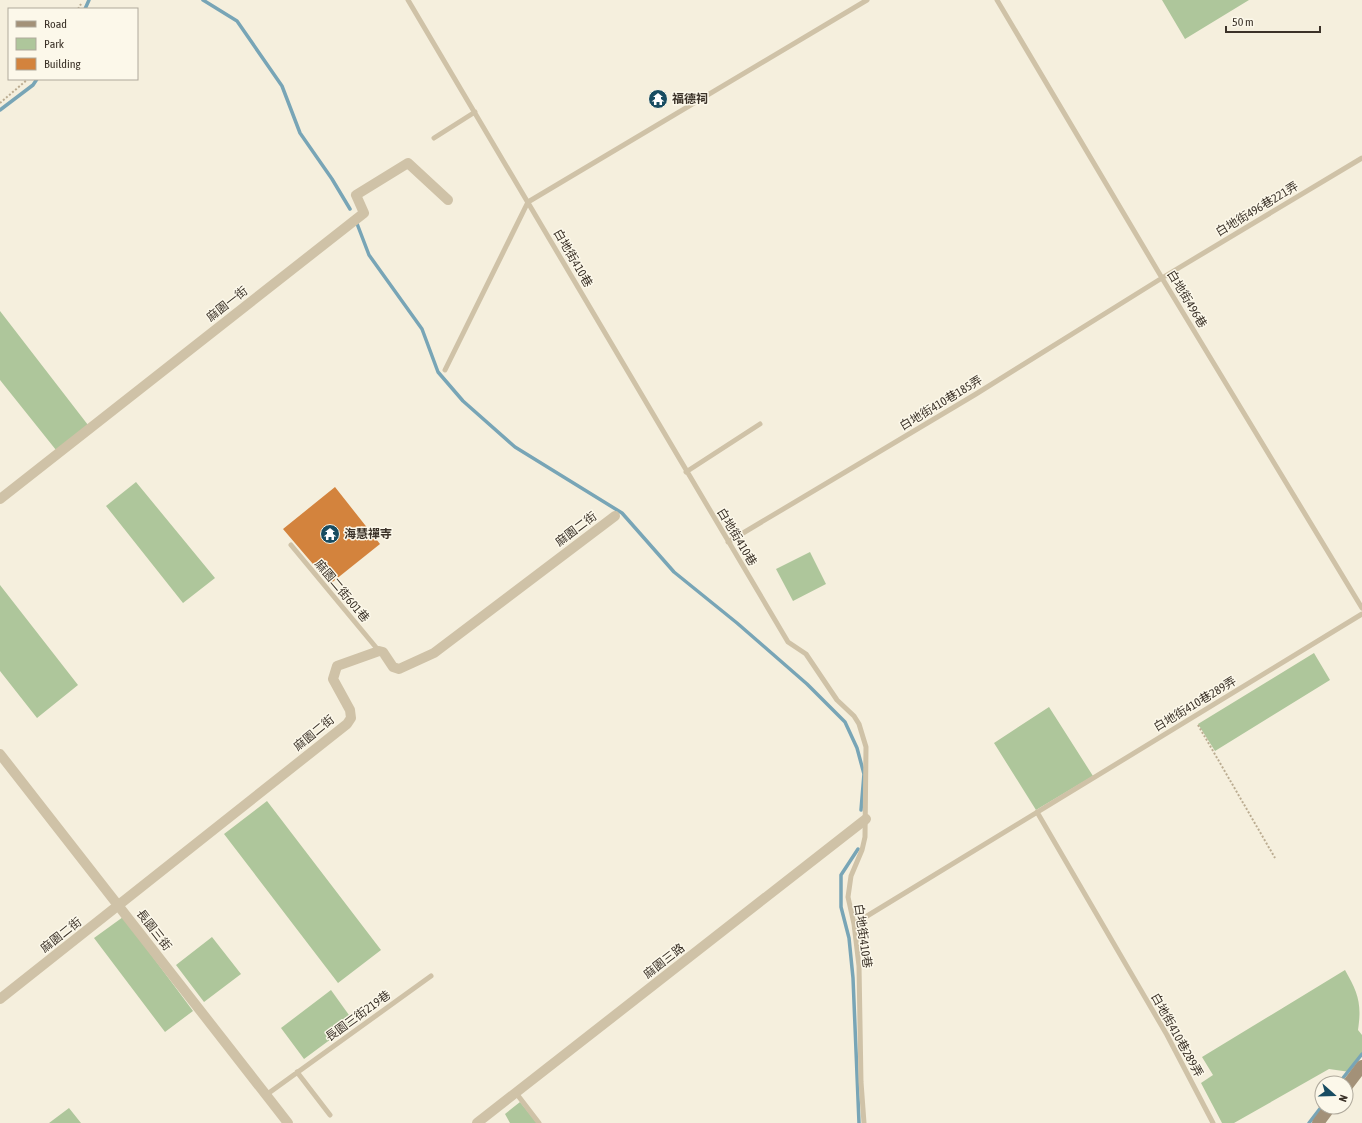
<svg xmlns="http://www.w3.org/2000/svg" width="1362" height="1123" font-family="'Asap Condensed','Noto Sans TC',sans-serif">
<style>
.green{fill:#aec69b}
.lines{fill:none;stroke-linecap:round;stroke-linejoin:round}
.stream{stroke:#78a5b6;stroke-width:3.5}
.building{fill:#d3833d}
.path{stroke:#bbac91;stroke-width:2;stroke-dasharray:2 2;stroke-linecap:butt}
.lane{stroke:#cfc2a7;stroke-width:5}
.street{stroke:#cfc2a7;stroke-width:10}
.secondary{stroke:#a39178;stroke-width:12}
.labels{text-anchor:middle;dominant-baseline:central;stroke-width:3;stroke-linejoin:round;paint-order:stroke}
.poi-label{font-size:12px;font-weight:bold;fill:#3b3228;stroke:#fcf8ea;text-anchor:start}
.street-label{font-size:12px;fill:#3b3228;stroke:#fcf8ea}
</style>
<rect width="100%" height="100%" fill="#f5efdd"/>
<path class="green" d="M1162 0H1249L1185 39Z
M0 311 88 425 56 450 0 380Z
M136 482 215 578 183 603 106 506Z
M810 552 826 584 793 601 776 569Z
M0 585 78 685 37 718 0 671Z
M1314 653 1330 680 1215 751 1198 724Z
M1049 707 1093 776 1036 810 994 743Z
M267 801 381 950 338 983 224 834Z
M123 917 193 1011 165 1032 94 938Z
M212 937 241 974 204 1002 176 965Z
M1345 970C1358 993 1362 1003 1358 1030L1362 1035V1055L1350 1072 1329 1069 1234 1123H1222L1201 1083 1213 1075 1202 1057Z
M331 990 354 1022 304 1059 281 1028Z
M520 1102 537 1123H510L505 1114Z
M69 1108 81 1123H49Z"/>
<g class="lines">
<path class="stream" d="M203 0 237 21 282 86 300 133 332 179 350 209
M85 9 89 0
M0 110 33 85 37 79
M356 221 369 255 422 329 438 372 463 401 515 447 622 513 674 572 737 623 807 684 845 722 857 748 864 774 861 810
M858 849 841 875V907L849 938 853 978 859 1123
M1339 1083 1362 1054
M1309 1123 1322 1106"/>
</g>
<path class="building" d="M651 93 667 100 664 106 649 98Z
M335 487 380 544 330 584 283 529Z"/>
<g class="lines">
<path class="path" d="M78 9 81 4
M0 103 28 79
M1198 725 1275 858"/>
<path class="lane" d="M408 0 788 642 806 654 837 700 854 716 859 724 866 747 865 837 862 850 851 876 848 897 854 924 859 966 861 1082 864 1123
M997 0 1162 278 1362 608
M434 138 475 112
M445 370 528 202 867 0
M686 472 760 424
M728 542 976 394 1162 278 1362 158
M291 545 379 651
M1037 812 1167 1035 1213 1123
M854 924 1362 614
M297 1072 330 1115
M516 1093 539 1123
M266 1095 431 976"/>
<path class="street" d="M0 499 364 213 356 195 408 163 448 200
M0 754 288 1123
M0 999 347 724 351 718 350 710 333 679 337 666 379 651 383 652 393 667 399 669 434 653 615 516
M477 1123 866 819"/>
<path class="secondary" d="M1346 1087 1362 1066
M1318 1123 1330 1107"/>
</g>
<defs>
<g id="temple-disc" transform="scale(1)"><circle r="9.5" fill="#184c61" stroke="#fcf8ea"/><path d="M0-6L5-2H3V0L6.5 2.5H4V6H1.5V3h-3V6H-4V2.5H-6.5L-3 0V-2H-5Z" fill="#fff"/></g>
</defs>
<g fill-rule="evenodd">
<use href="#temple-disc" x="658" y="99"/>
<use href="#temple-disc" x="330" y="534"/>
</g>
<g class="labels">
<g class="poi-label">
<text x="672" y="99">福德祠</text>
<text x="344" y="534">海慧禪寺</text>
</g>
<g class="street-label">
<text transform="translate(1257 209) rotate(-31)">白地街496巷221弄</text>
<text transform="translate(573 258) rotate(60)">白地街410巷</text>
<text transform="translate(1187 299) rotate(59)">白地街496巷</text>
<text transform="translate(227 304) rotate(-38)">麻園一街</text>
<text transform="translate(941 403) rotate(-31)">白地街410巷185弄</text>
<text transform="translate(576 529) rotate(-37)">麻園二街</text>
<text transform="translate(737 537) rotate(59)">白地街410巷</text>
<text transform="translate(342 591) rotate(50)">麻園二街601巷</text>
<text transform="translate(1195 704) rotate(-31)">白地街410巷289弄</text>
<text transform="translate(314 733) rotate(-39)">麻園二街</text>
<text transform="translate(154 930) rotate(52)">長園三街</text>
<text transform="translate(61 935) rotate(-38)">麻園二街</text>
<text transform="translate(863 936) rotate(82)">白地街410巷</text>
<text transform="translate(664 961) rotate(-38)">麻園三路</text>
<text transform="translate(358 1016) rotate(-36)">長園三街219巷</text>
<text transform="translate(1177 1035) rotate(61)">白地街410巷289弄</text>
</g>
</g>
<rect x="8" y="8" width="130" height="72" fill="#fcf8ea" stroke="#afa99c"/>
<rect x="16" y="21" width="20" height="6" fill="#a39178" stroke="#afa99c"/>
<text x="44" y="28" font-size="12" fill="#3b3228">Road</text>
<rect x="16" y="38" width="20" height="12" fill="#aec69b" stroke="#afa99c"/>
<text x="44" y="48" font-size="12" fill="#3b3228">Park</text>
<rect x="16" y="58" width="20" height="12" fill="#d3833d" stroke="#afa99c"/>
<text x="44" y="68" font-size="12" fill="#3b3228">Building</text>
<g transform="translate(1334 1095) rotate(110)"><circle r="19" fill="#fcf8ea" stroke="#afa99c"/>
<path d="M0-3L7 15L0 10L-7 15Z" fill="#184c61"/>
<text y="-6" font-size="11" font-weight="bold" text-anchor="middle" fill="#3b3228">N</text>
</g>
<path d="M1226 26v6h94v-6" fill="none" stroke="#3b3228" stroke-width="2"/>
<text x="1232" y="26" font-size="12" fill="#3b3228" stroke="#fcf8ea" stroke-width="3" paint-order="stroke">50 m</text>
</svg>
